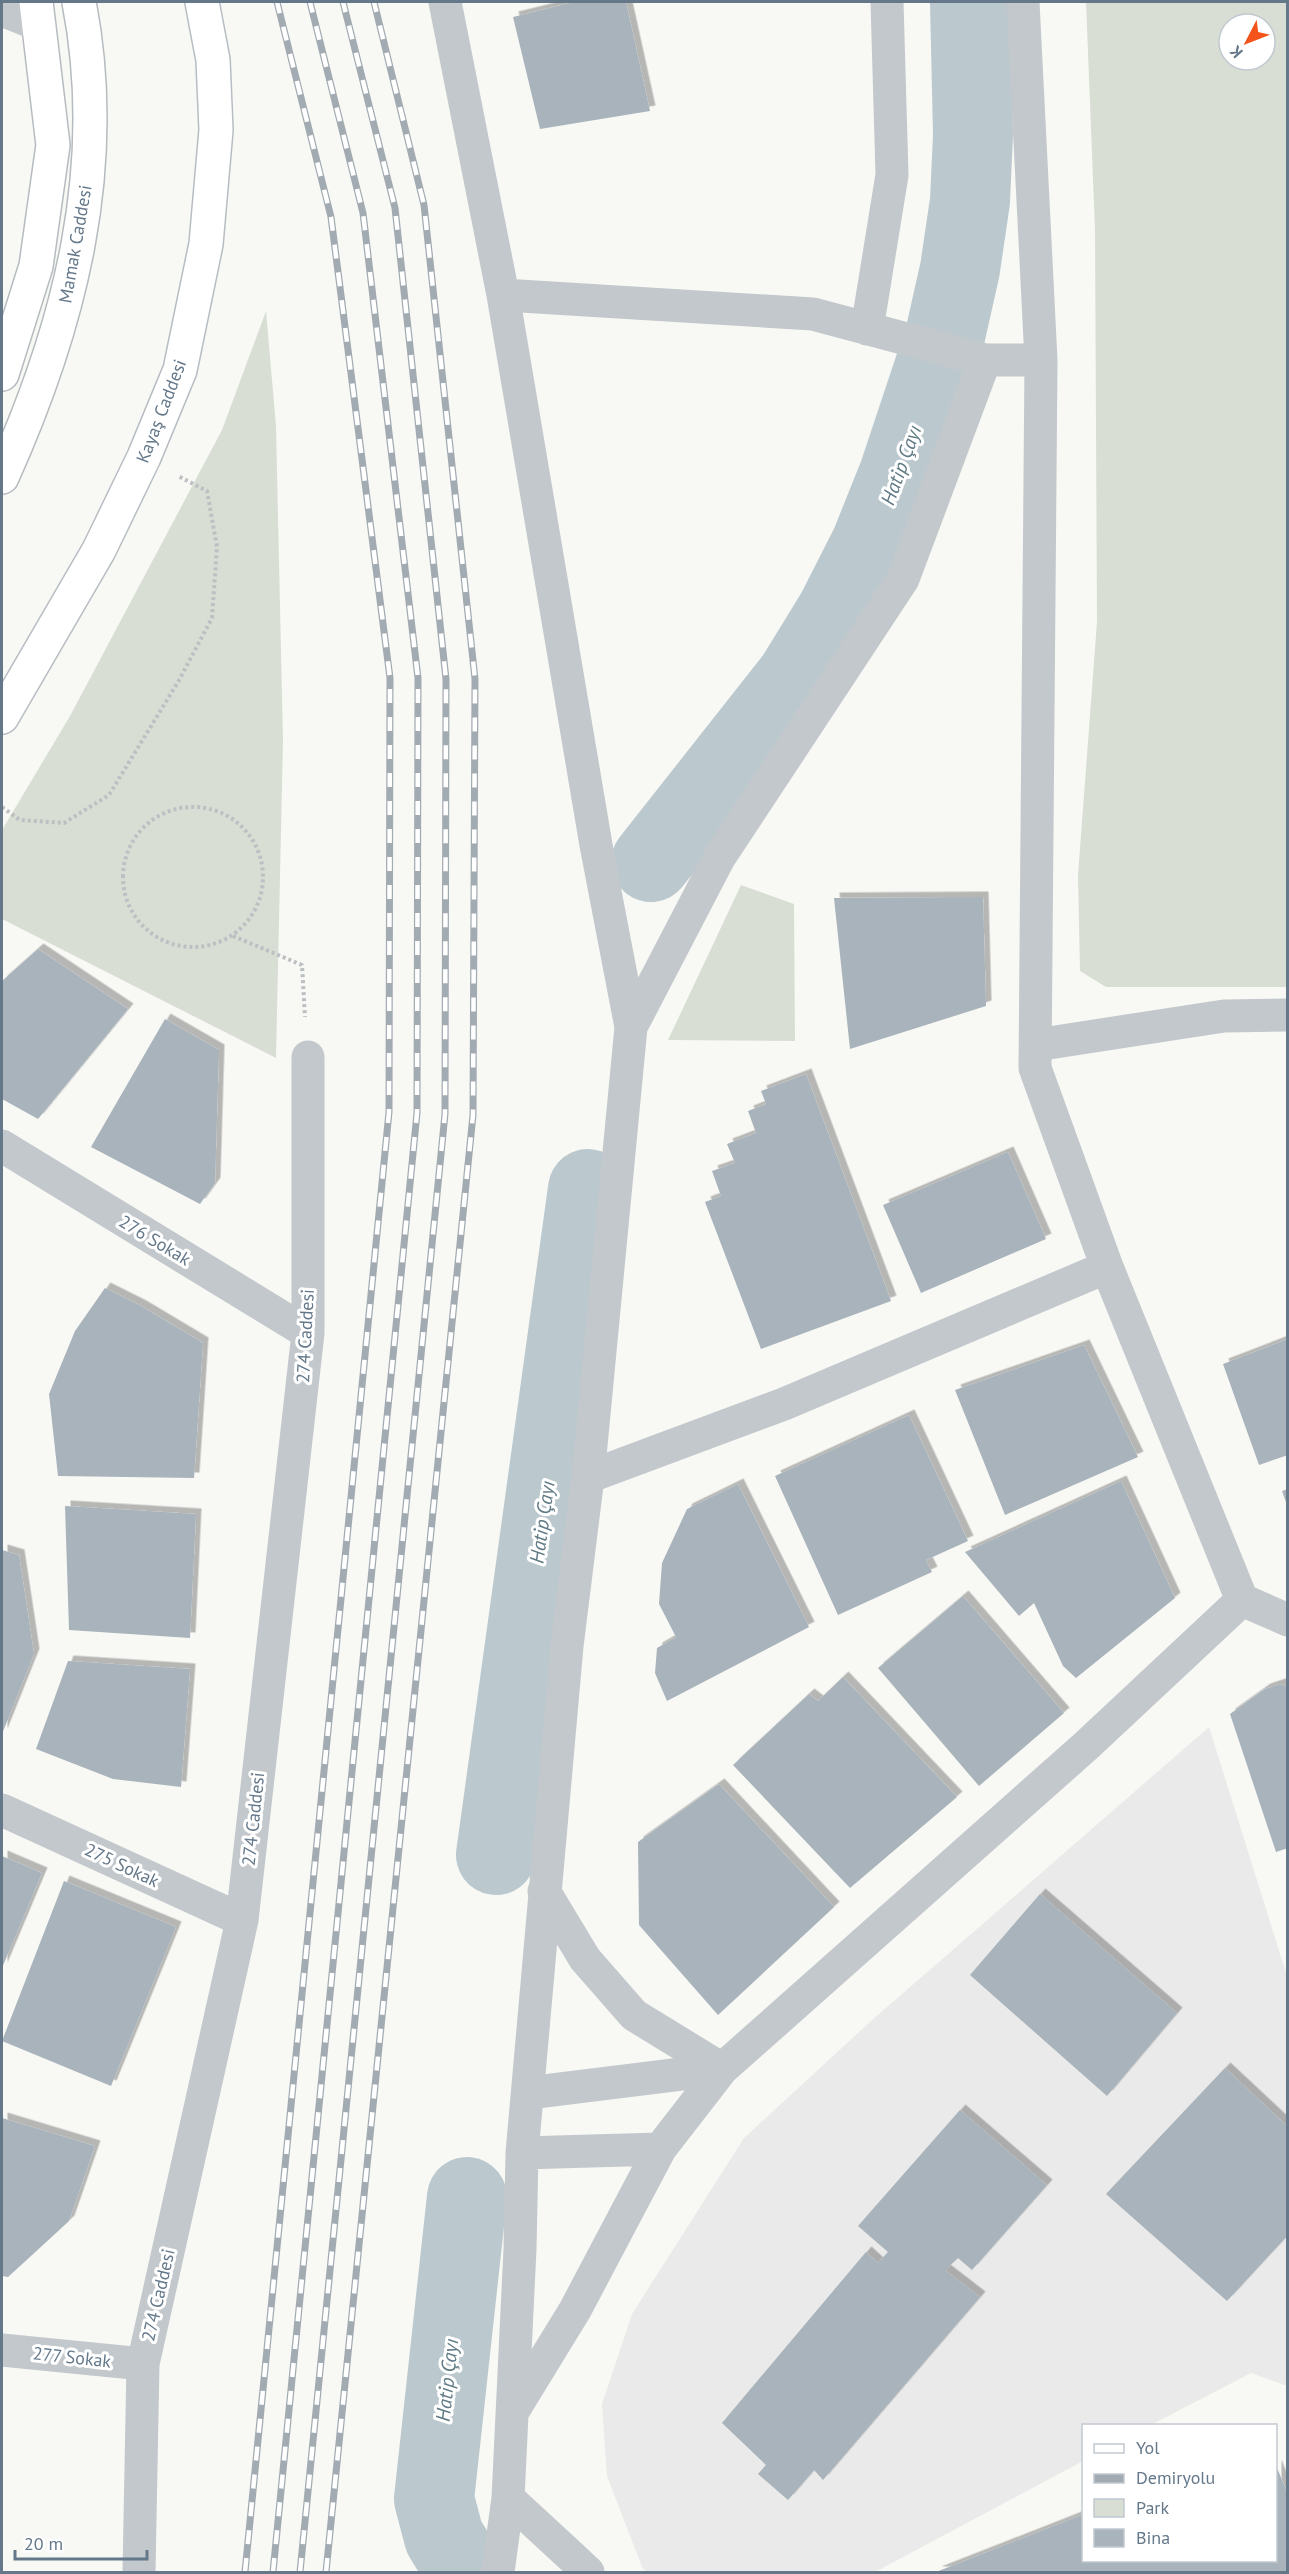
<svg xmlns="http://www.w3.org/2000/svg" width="1289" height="2574" font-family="'PT Sans',sans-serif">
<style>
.built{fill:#e9eae9}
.green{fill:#d8ded4;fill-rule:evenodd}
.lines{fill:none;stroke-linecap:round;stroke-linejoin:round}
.river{stroke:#bbc8ce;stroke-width:80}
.building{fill:#a9b3bb;filter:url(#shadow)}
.secondary-casing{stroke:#b7bdc3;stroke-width:36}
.primary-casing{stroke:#b6bbc0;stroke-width:36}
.path{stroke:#bdc0c3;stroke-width:4;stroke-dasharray:3 3;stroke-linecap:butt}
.street{stroke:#c3c8cc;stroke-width:33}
.secondary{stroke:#fff;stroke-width:33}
.primary{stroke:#fff;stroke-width:33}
.rail-casing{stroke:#a3abb2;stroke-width:7}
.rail{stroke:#fff;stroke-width:4.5;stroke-dasharray:14;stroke-linecap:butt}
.labels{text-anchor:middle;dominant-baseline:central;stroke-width:6;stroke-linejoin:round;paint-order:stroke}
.street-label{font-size:18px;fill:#64788a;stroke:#fff}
.water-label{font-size:20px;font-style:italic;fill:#607a85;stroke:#fff}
</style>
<defs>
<filter id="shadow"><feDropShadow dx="5.5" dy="-5.5" stdDeviation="0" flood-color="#0004"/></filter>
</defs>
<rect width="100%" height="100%" fill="#f8f9f5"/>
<path class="built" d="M1209 1727 1287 1976V2386L1251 2373 1151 2425 1084 2426 1083 2461 875 2572H647L642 2567 607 2476 602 2404 632 2314 744 2138 871 2021Z"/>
<path class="green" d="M1086 2H1287V987H1106L1080 971 1078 875 1097 622 1095 230ZM1229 24H1265V60H1229Z
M266 311 276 426 283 741 276 1058 2 919V830L70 716 222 430Z
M741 885 794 904 795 1041 668 1040Z"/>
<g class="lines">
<path class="river" d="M651 862 796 678 836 613 871 544 899 474 945 336 960 269 970 201 973 135 970 2
M496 1855 588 1189
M457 2558 444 2537 434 2499 467 2197"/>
</g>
<path class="building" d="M574 2H626L650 111 540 129 513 17Z
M983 897 986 1006 850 1049 834 898Z
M38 949 128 1009 38 1119 2 1099V981Z
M165 1019 219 1050 215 1183 200 1204 91 1147Z
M806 1074 891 1301 761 1349 705 1202 721 1196 712 1171 735 1163 727 1144 756 1133 748 1111 766 1104 761 1091Z
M1008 1152 1046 1239 921 1293 883 1205Z
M105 1288 141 1306 203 1343 194 1478 58 1476 49 1394 75 1331Z
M1288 1339V1455L1259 1465 1223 1364Z
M1084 1345 1138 1457 1005 1515 955 1390Z
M909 1415 968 1541 926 1560 932 1572 838 1615 775 1476Z
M1121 1481 1175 1598 1076 1678 1063 1666 1034 1603 1019 1616 965 1552Z
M738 1484 809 1627 667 1701 655 1673 657 1648 676 1637 659 1604 662 1563 687 1509Z
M1288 1489V1505H1287L1282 1491Z
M65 1506 196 1514 190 1638 69 1630Z
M2 1550 19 1555 34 1654 2 1734Z
M963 1596 1064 1713 979 1786 878 1668Z
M68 1661 190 1669 181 1787 113 1779 36 1749Z
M843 1677 957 1797 850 1888 733 1765 809 1694 818 1701Z
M1280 1684 1288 1687V1848L1276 1852 1230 1714 1265 1689Z
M719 1784 834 1907 718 2015 639 1925 638 1842Z
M2 1856 42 1873 2 1968Z
M64 1881 176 1927 111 2086 2 2041Z
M1040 1894 1177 2013 1107 2096 970 1975Z
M1225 2068 1288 2127V2235L1227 2301 1106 2194Z
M960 2110 1047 2185 972 2270 958 2258 945 2270 980 2297 823 2480 814 2470 788 2500 758 2474 766 2465 722 2423 866 2252 878 2263 888 2252 858 2226Z
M2 2118 95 2146 69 2221 8 2277 2 2276Z
M1276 2465 1288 2495V2572H936L1084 2514V2560H1276Z"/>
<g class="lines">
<g class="secondary-casing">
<path id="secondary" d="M2 717 99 550 144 457 180 370 206 244 216 130 213 60 202 2"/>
</g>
<g class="primary-casing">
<path id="primary" d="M2 374 36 266 53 145 36 2
M2 477C70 326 111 167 79 2"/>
</g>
<path class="path" d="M123 877a70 70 0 1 1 140 0a70 70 0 1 1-140 0Z
M2 807 20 820 64 823 109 795 178 682 212 618 217 547 207 491 178 476
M233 936 302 965 305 1017"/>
<path class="street" d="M445 2 503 295 596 845 631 1027
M1023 2 1041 360 1035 1068 1107 1267 1242 1600 1288 1620
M2 10 39 25
M503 295 813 314 985 360H1041
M867 329 892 175 887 2
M985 360 903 579 719 858 631 1027 588 1477 784 1404 1107 1267
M1036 1045 1224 1016 1288 1015
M2 1146 308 1333
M2 1810 242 1920
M544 1891 585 1959 634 2015 722 2069
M528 2093 722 2069
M522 2153 660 2149 722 2069 1087 1745 1242 1600
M2 2350 143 2364
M515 2408 575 2310 660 2149
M508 2498 588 2572
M139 2572 143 2364 242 1920 308 1333V1057
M498 2572 508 2498 520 2249 522 2153 567 1646 588 1477"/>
<use href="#secondary" class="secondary"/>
<use href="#primary" class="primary"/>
<g class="rail-casing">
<path id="rail" d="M245 2572 389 1112 390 678 331 217 277 2
M273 2572 417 1113 418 678 363 213 310 2
M300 2572 445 1114 446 679 395 208 343 2
M326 2572 473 1115 475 679 424 205 374 2"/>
</g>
<use href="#rail" class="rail"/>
</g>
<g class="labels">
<g class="street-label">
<text transform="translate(75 244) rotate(-80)">Mamak Caddesi</text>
<text transform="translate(161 411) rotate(-69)">Kayaş Caddesi</text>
<text transform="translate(155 1240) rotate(31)">276 Sokak</text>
<text transform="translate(305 1336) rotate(-87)">274 Caddesi</text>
<text transform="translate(253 1819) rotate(-84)">274 Caddesi</text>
<text transform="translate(122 1865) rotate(25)">275 Sokak</text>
<text transform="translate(158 2295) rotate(-77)">274 Caddesi</text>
<text transform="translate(72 2357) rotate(6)">277 Sokak</text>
</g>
<g class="water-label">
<text transform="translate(901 465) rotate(-70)">Hatip Çayı</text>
<text transform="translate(542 1522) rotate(-82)">Hatip Çayı</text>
<text transform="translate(447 2380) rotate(-84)">Hatip Çayı</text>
</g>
</g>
<rect width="1289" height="2574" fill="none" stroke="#64788a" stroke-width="6"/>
<rect x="1082" y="2424" width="195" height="138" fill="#ffffff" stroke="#c1c9d0" stroke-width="1.5"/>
<rect x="1094" y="2444" width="30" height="9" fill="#ffffff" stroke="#c1c9d0" stroke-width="1.5"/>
<text x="1136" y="2454" font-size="18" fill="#64788a">Yol</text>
<rect x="1094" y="2474" width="30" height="9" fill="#a3abb2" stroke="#c1c9d0" stroke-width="1.5"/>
<text x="1136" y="2484" font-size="18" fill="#64788a">Demiryolu</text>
<rect x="1094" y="2499" width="30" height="18" fill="#d8ded4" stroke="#c1c9d0" stroke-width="1.5"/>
<text x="1136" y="2514" font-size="18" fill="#64788a">Park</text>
<rect x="1094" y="2529" width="30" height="18" fill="#a9b3bb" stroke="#c1c9d0" stroke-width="1.5"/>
<text x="1136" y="2544" font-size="18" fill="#64788a">Bina</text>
<g transform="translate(1247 42) rotate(228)"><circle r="28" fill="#ffffff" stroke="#c1c9d0" stroke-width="1.5"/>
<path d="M0-4.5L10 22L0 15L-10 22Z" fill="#f4531a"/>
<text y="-9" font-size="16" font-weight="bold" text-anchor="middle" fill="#64788a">K</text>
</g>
<path d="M15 2550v9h132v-9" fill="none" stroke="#64788a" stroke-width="3"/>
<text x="24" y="2550" font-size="18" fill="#64788a" stroke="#ffffff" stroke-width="4.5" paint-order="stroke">20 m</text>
</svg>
